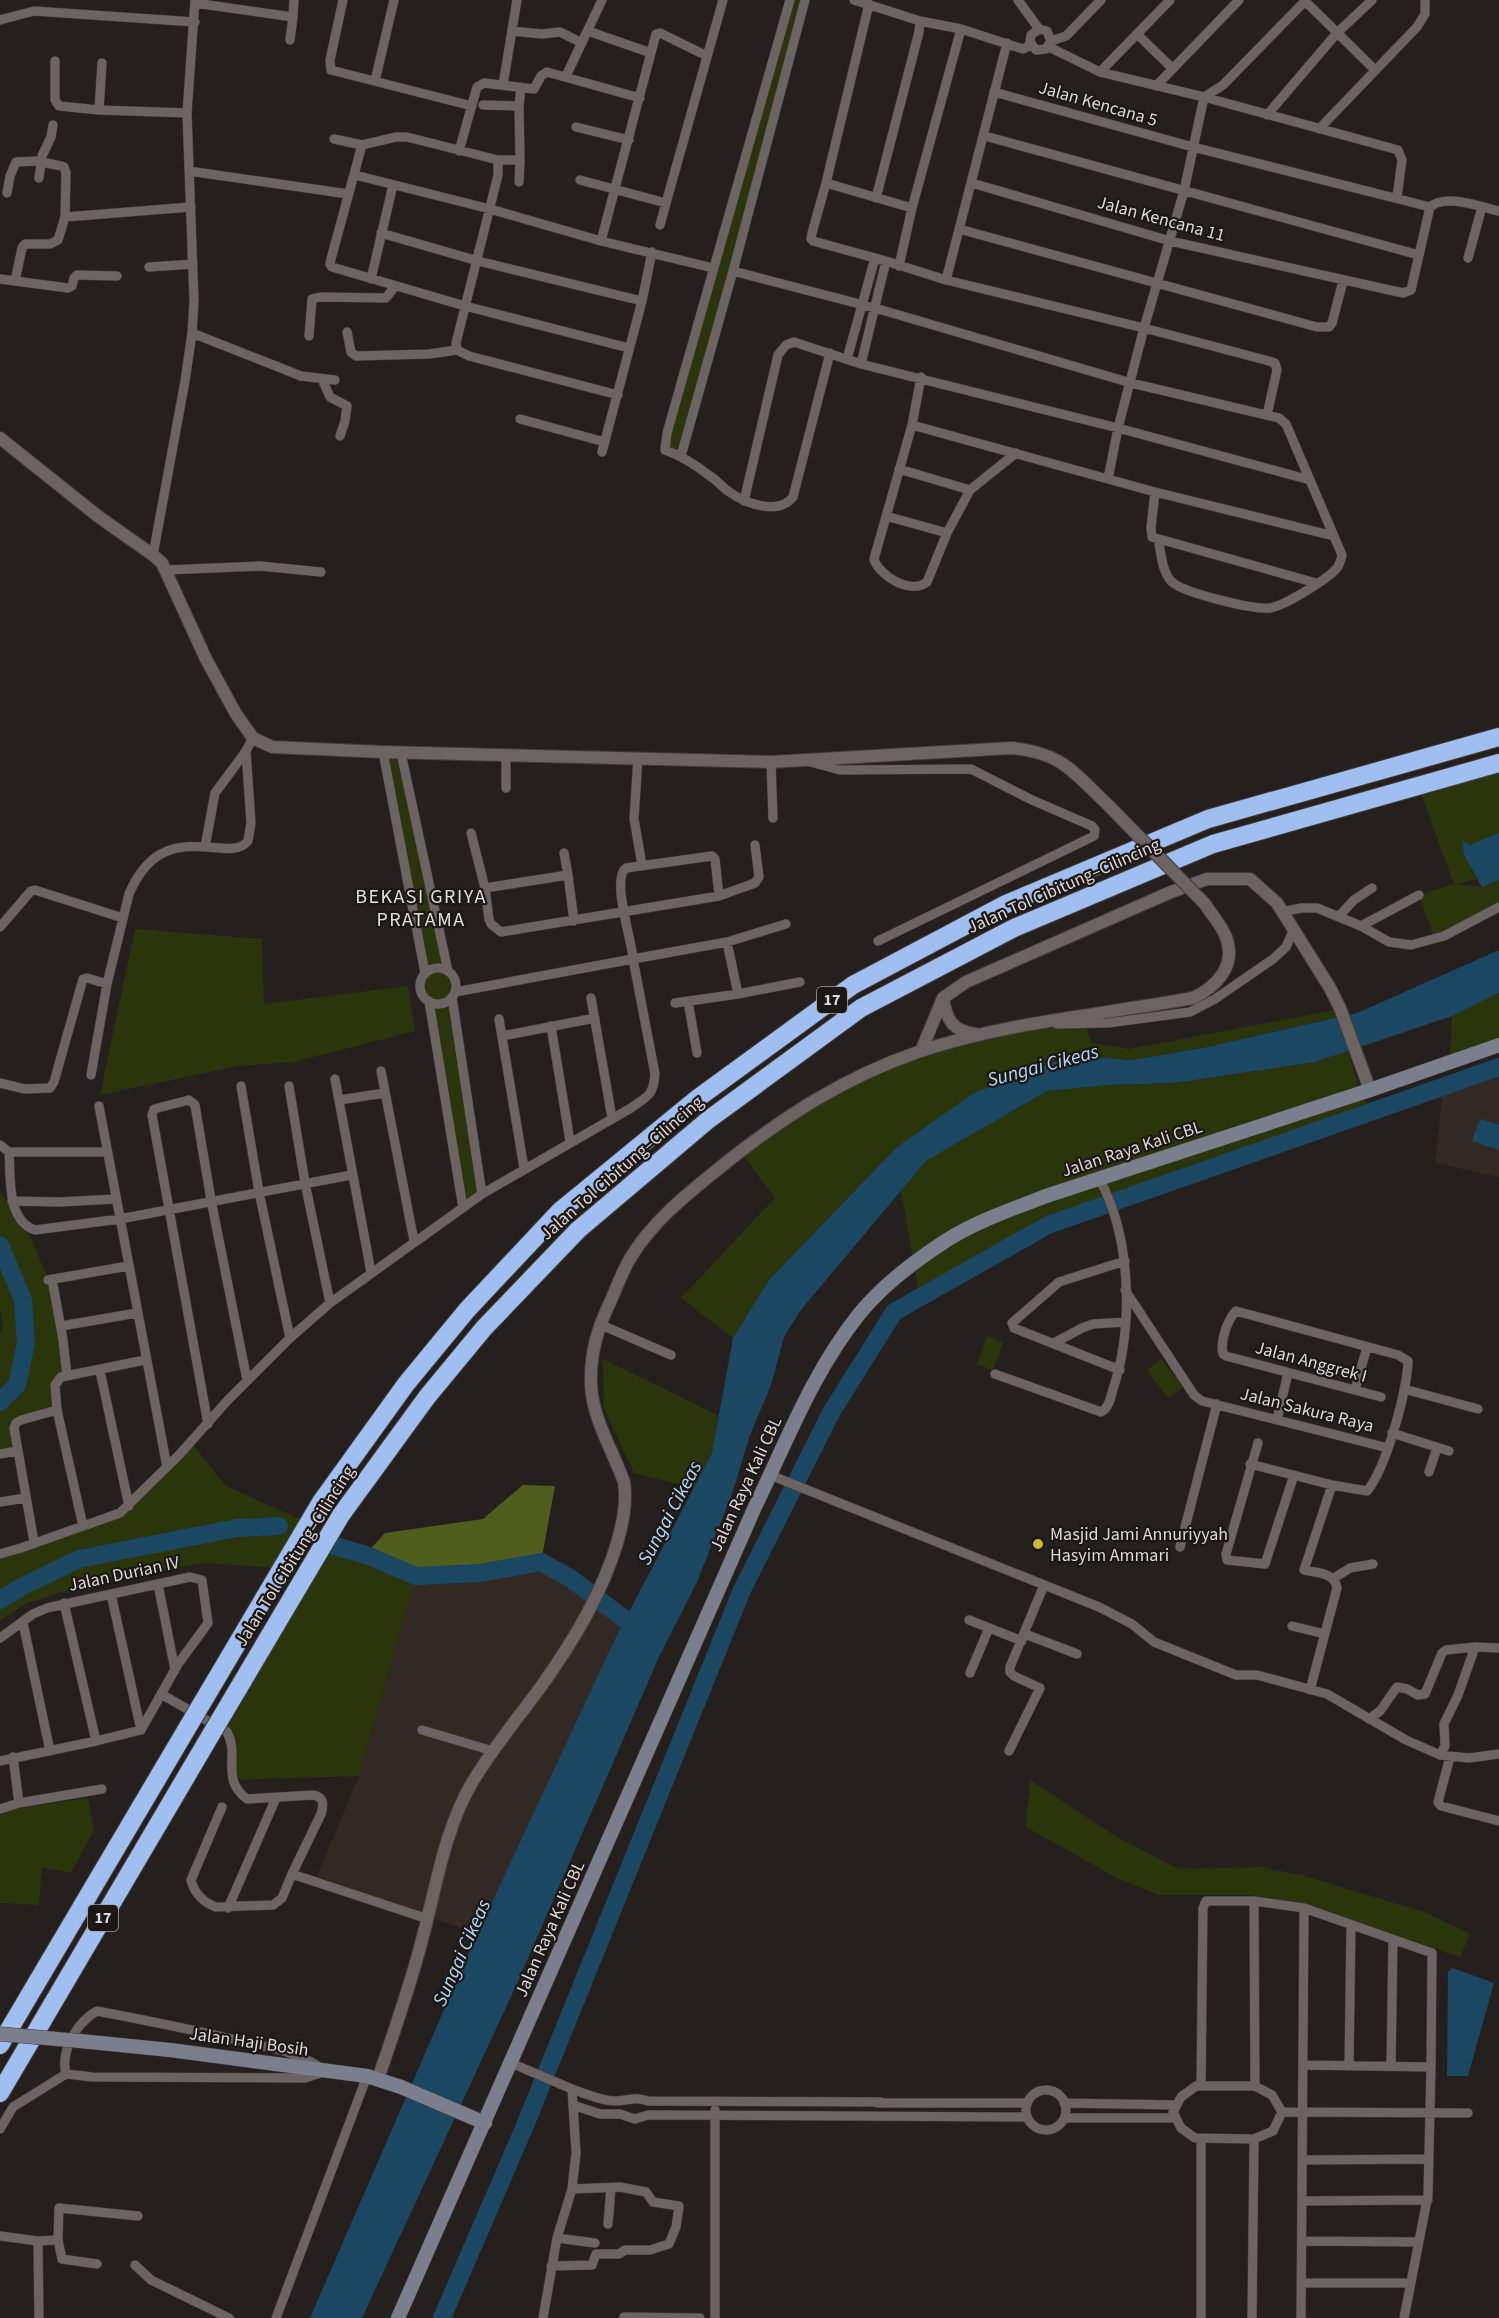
<svg xmlns="http://www.w3.org/2000/svg" width="1499" height="2318" font-family="'Source Sans 3',sans-serif">
<style>
.built{fill:#322824}
.green{fill:#2b350c}
.forest{fill:#4f5e1d}
.water{fill:#1b4763}
.lines{fill:none;stroke-linecap:round;stroke-linejoin:round}
.river{stroke:#1b4763;stroke-width:18}
.minor-casing{stroke:#403c3a;stroke-width:10}
.tertiary-casing{stroke:#403c3a;stroke-width:14}
.secondary-casing{stroke:#403c3a;stroke-width:15}
.motorway-casing{stroke:#403c3a;stroke-width:20}
.minor{stroke:#6b6462;stroke-width:9}
.tertiary{stroke:#6b6462;stroke-width:12}
.secondary{stroke:#7b7f8d;stroke-width:14}
.motorway{stroke:#a1bef1;stroke-width:18}
.tertiary-bridge-casing{stroke:#403c3a;stroke-width:14;stroke-linecap:butt}
.secondary-bridge-casing{stroke:#403c3a;stroke-width:15;stroke-linecap:butt}
.motorway-bridge-casing{stroke:#403c3a;stroke-width:20;stroke-linecap:butt}
.tertiary-bridge{stroke:#6b6462;stroke-width:12}
.secondary-bridge{stroke:#7b7f8d;stroke-width:14}
.motorway-bridge{stroke:#a1bef1;stroke-width:18}
.poi-dot{fill:#caba3a;stroke:#1c1715;stroke-width:2}
.labels{text-anchor:middle;dominant-baseline:central;stroke-width:4.5;stroke-linejoin:round;paint-order:stroke}
.shield{fill:#1c1715;stroke:#a4a09e;stroke-width:1.5}
.shield-label{font-size:16px;font-weight:bold;fill:#dedad9}
.street-label{font-size:18px;fill:#dedad9;stroke:#1c1715}
.poi-label{font-size:18px;fill:#dedad9;stroke:#1c1715;text-anchor:start}
.neighbourhood-label{font-size:20px;letter-spacing:1.5px;fill:#e4ddda;stroke:#1c1715}
.water-label{font-size:20px;font-style:italic;fill:#b2d9f6;stroke:#1c1715}
</style>
<rect width="100%" height="100%" fill="#25201e"/>
<path class="built" d="M1499 1067V1177L1435 1163 1443 1087Z
M541 1562 572 1580 625 1620 477 1934 317 1876 359 1776 416 1576 479 1573Z"/>
<path class="green" d="M790 0H805L681 456 665 450Z
M383 752 401 753 448 971 455 980 482 1194 463 1208 429 1002C419 993 418 983 425 973Z
M1499 763V833L1470 845 1462 841 1472 872 1477 879 1456 884 1482 887 1499 880V907L1435 939 1419 895 1454 884 1418 786Z
M135 929 262 939 264 1004 408 986 415 1031 294 1062 238 1066 100 1095Z
M1499 993V1046L1450 1062 1452 1016Z
M1336 1010 1338 1017 1203 1048 1132 1060 1071 1056 897 1147 769 1280 733 1338 681 1298 775 1198 740 1151 859 1075 1022 1026 1085 1023 1091 1043 1129 1049Z
M1348 1051 1358 1085 1371 1113 1066 1218 989 1249 919 1293 901 1191 926 1161 1047 1091 1107 1085 1176 1083 1315 1062Z
M0 1192 30 1236 48 1279 67 1376 59 1379 57 1410 18 1421 17 1451 0 1455V1333L3 1326 0 1308Z
M987 1336 1003 1342 993 1370 977 1364Z
M603 1359 719 1416 712 1453 694 1488 634 1473 604 1409Z
M1161 1359 1183 1387 1168 1398 1147 1370Z
M192 1444 226 1486 308 1523 281 1568 205 1563 98 1581 27 1603 0 1621V1552L108 1519Z
M325 1543 365 1555 416 1576 359 1776 233 1780V1742L217 1725Z
M1030 1780 1115 1836 1179 1869 1262 1867 1305 1876 1427 1913 1470 1934 1460 1957 1309 1905 1249 1895H1160L1119 1879 1026 1827Z
M88 1798 94 1830 71 1873 42 1867 39 1905 0 1903V1811Z"/>
<path class="forest" d="M523 1485 555 1486 541 1562 479 1573 416 1576 365 1555 385 1533 483 1519Z"/>
<path class="water" d="M1499 833V880L1482 887 1464 855 1462 840 1470 845Z
M1499 950V993L1452 1016 1315 1062 1175 1083 1107 1085 1047 1091 926 1161 800 1311 784 1337 771 1385 750 1435 732 1494 697 1582 659 1657 515 1988 362 2318H310L477 1934 615 1639 712 1453 733 1338 769 1280 897 1147 974 1093 1071 1056 1132 1060 1203 1048 1357 1013Z
M1480 1119 1499 1125V1150L1472 1141Z
M1453 1968 1494 1983 1468 2076H1447L1448 1972Z"/>
<g class="lines">
<path class="river" d="M0 1245 23 1300 26 1343 17 1385 0 1402
M325 1543 369 1556 416 1576 479 1573 541 1562 570 1578 631 1624
M0 1600 23 1586 79 1559 237 1528 279 1526
M442 2318 524 2128 742 1590 832 1411 894 1312 1048 1225 1499 1067"/>
<g class="minor-casing">
<path id="minor" d="M343 0 330 60 331 70 472 106
M790 0 667 433 665 450C682 456 696 465 710 476 717 480 722 487 728 491 744 503 778 516 793 497L830 353
M854 0 920 21 961 29 1023 49 1031 45
M1018 0 1039 29
M1304 0 1375 70
M195 3 293 17 290 40
M869 4 826 183 812 233 811 239 813 241 886 261 946 280 1144 328 1269 361 1275 363 1277 370 1267 415
M293 17 294 0
M0 20 34 11 195 22
M512 31 542 34 560 32 582 43
M588 31 651 53
M1137 34 1172 68
M1051 41 1047 31 1039 29 1031 35 1030 42 1036 50 1046 49 1051 41 1066 36 1101 0
M1049 47 1100 72 1204 97 1398 150 1402 160 1397 197
M55 61V100L59 106 99 110 187 113
M1100 72 1170 0
M566 76 602 0
M375 81 394 0
M503 85 517 0
M1156 86 1239 0
M994 92 1193 147 1430 207
M483 105 519 106
M99 110 102 63
M1267 115 1337 33 1372 0
M576 127 629 140
M1319 129 1417 27 1425 14V0
M985 136 1419 255
M334 139 362 145 396 137H407L498 160V175L456 343 457 350 469 356 618 395
M362 145 331 259 330 264 332 267 465 306 629 348
M459 151 477 87 484 83 534 89 541 76 547 72 640 98
M498 160H520L519 106 521 87
M189 171 348 194
M355 175 490 209 601 241 713 268
M39 178 42 156 51 137 53 125
M580 180 666 203 723 0
M519 182 520 160
M826 183 912 208
M972 183 1170 241 1403 293 1411 290 1430 207C1446 193 1480 207 1499 211
M7 193 10 176 16 162 37 161 61 166 64 167 66 173 65 217
M876 198 919 32 920 21
M660 225 666 203
M959 229 1317 327H1329L1332 323 1343 281
M381 233 478 261 642 301
M601 241 656 34 660 33 707 56
M1468 258 1482 207
M899 266 912 208 961 29
M149 267 193 264
M733 271 875 308 1131 383 1279 418 1286 424 1342 555C1341 559 1340 564 1337 568 1328 579 1284 606 1270 608 1254 610 1184 593 1172 582 1162 573 1161 552 1158 539
M0 279 15 281 22 248 25 244H50L58 240 65 217 191 207
M371 279 393 185
M946 280 1007 43
M15 281 68 288 72 286 74 278 77 275 117 276
M347 332 351 352 356 356 429 354 457 350
M192 333 301 376 335 380
M309 336 312 299 320 297 386 298 395 286
M847 359 875 258
M861 364 886 261
M921 377 912 425 874 559C879 576 911 595 927 582L947 533 970 490 1016 453
M322 379 330 397 347 406 345 421 340 436
M520 419 605 442
M912 425 1155 492 1334 536
M602 452 642 301 652 252
M681 456 733 271 805 0
M899 469 970 490
M1108 479 1118 428 1144 328 1184 191 1204 97 1223 85 1306 0
M1155 492 1151 528 1152 537 1316 583
M744 501 778 355 786 345 794 342 861 364 1118 428 1310 480
M886 516 947 533
M153 555 185 381 192 333 194 301 187 113 195 0
M166 570 260 566 321 572
M383 752 425 973
M401 753 448 971
M638 758 634 819 642 865
M771 762 773 818
M810 762 840 770 971 769 1032 800 1092 826 1095 830 1094 836 878 941
M506 788V755
M471 833 485 888 489 919 491 924 501 932 719 896 755 883 759 877 755 845
M205 847 215 793 246 751
M564 853 568 875
M485 888 568 875 574 921
M1282 912 1301 908H1317L1361 926 1389 942 1411 945 1444 936 1499 907
M1339 916 1354 900 1372 888
M1361 926 1419 895
M0 927 31 891 35 890 123 918
M727 942 738 994
M420 986a18 18 0 1 1 36 0a18 18 0 1 1-36 0Z
M455 992 633 959C632 940 611 879 626 868L712 856 715 859 719 896
M452 997 482 1194
M591 998 612 1118
M429 1001 463 1208
M688 1001 697 1053
M675 1003 738 994 800 982
M499 1019 524 1168
M1057 1024 1108 1023 1190 1012 1215 999 1273 959 1286 947 1293 931
M551 1026 570 1141
M502 1036 595 1018
M381 1071 414 1241
M91 1075 107 984 129 894C163 813 228 866 248 841L251 823 246 751 253 738
M335 1079 371 1272
M0 1083 25 1089 50 1088 54 1082 83 979 87 978 107 984
M241 1086 259 1192 290 1338
M289 1086 305 1183 330 1303
M339 1100 385 1093
M99 1106 167 1467
M0 1145 9 1152H107
M9 1152C11 1177 6 1220 35 1230L120 1219 351 1175
M12 1201 59 1202 116 1199
M52 1279 63 1340 67 1376
M48 1280 128 1266
M1125 1290 1194 1395 1202 1401 1388 1448
M599 1324 671 1355
M61 1326 137 1313
M1054 1343 1082 1328 1093 1324 1126 1322
M1120 1370 1014 1328 1012 1323 1059 1282 1125 1261
M100 1371 129 1506
M995 1374 1101 1412C1109 1408 1111 1397 1113 1389 1134 1326 1131 1238 1100 1180
M1404 1389 1478 1409
M1355 1390 1367 1347
M1277 1420 1288 1373
M208 1424 152 1115 154 1109 189 1100 195 1105 211 1200 247 1380
M1392 1433 1449 1451
M1258 1443 1226 1554 1227 1560 1265 1564 1294 1475
M0 1454 17 1451
M1250 1464 1332 1485 1367 1491C1386 1469 1407 1391 1408 1361L1398 1355 1236 1311C1227 1320 1220 1342 1223 1354L1226 1356 1381 1397
M1429 1472 1437 1448
M770 1475 1099 1607 1132 1624 1154 1642 1236 1675H1257L1327 1694 1406 1740 1440 1755 1469 1758 1499 1754
M0 1502 25 1498
M83 1526 57 1410 55 1385 61 1377 145 1360
M34 1542 14 1428 16 1423 21 1420 57 1410
M1180 1547 1217 1404
M0 1554 21 1548 120 1513 179 1455 228 1400 290 1338 330 1303 482 1194 631 1108C647 1096 653 1097 655 1074L633 959 727 942 786 924
M1334 1578 1350 1568 1373 1564
M158 1584 175 1670
M111 1594 141 1730
M64 1603 96 1741
M969 1620 1022 1641
M23 1623 50 1751
M1292 1626 1325 1634
M1025 1634 1077 1654
M0 1638 33 1614 47 1608 190 1577 202 1580 208 1623 178 1664 141 1730
M970 1673 989 1628
M1310 1690 1337 1588C1335 1572 1316 1573 1304 1570L1332 1485
M161 1694 227 1732C240 1755 220 1779 247 1799L313 1795C324 1797 324 1804 321 1814L292 1874 428 1919
M1369 1719 1380 1711 1397 1687 1407 1689 1418 1695 1425 1694 1442 1653 1446 1650 1475 1647 1499 1648
M422 1730 493 1751
M1009 1751 1040 1688 1014 1676 1010 1672V1667L1044 1585
M1440 1755 1445 1746 1444 1724 1458 1695 1475 1647
M13 1757 19 1803
M1450 1757 1438 1802 1441 1806 1499 1821
M0 1761 96 1741 141 1730
M222 1807 191 1880C194 1893 204 1903 216 1907L273 1905 282 1898 292 1874
M0 1809 19 1803 102 1789
M1254 1901 1255 2086
M228 1908 276 1798
M511 2063 572 2089 576 2153 572 2189 557 2238 543 2318
M1349 2066 1351 1925
M1391 2066 1393 1939
M66 2074C60 2051 77 2022 97 2011 144 2020 190 2029 236 2040 266 2047 297 2051 323 2069
M1196 2086H1255L1272 2095 1282 2112 1273 2131 1254 2139 1195 2138 1181 2128 1173 2112 1181 2097Z
M1201 2086 1203 1908 1206 1901H1254L1304 1908 1432 1953 1431 2067 1303 2065
M572 2089C586 2094 599 2100 614 2101 629 2101 633 2096 648 2101L881 2102
M1026 2110a20 20 0 1 1 40 0a20 20 0 1 1-40 0Z
M877 2103H1027
M1064 2103 1177 2105
M573 2105 600 2114H620L635 2119 648 2115 1027 2117
M1282 2112 1468 2113
M1065 2118H1176
M0 2129 13 2107 66 2074 93 2077 305 2078 324 2072
M1201 2138V2318
M1302 2160 1429 2159
M1302 2201 1428 2200
M608 2224 611 2188
M0 2236 38 2241 58 2240 62 2259 97 2264
M557 2238 595 2243
M58 2240 59 2208 138 2216
M38 2241 39 2318
M1302 2241 1419 2242
M135 2265 151 2280 229 2318
M551 2266 592 2265 596 2254H619L625 2250H650L669 2244 676 2227 679 2206 653 2202 646 2192 620 2187 572 2189
M1301 2283H1411
M624 2317 700 2318
M276 2318 367 2076
M715 2318V2110
M1252 2318 1254 2139
M1301 2318 1304 1908
M1404 2318 1428 2195 1431 2067"/>
</g>
<g class="tertiary-casing">
<path id="tertiary" d="M0 438 99 517 153 555 162 563 206 659 236 714 253 738 272 747 383 752 771 762 1011 748C1062 752 1074 773 1109 806
M943 999C947 1021 953 1031 976 1034
M921 1051 943 998 966 982 1171 892 1207 879H1250L1277 903 1330 988 1340 1008 1370 1090
M378 2079C394 2032 411 1984 423 1936 437 1883 445 1828 473 1781 493 1748 517 1719 540 1688 572 1643 602 1595 618 1540 623 1521 627 1503 624 1482 613 1451 592 1418 591 1384 590 1352 598 1327 612 1298 618 1284 623 1270 631 1257 654 1219 690 1192 723 1165 783 1117 845 1077 918 1052 1006 1022 1101 1015 1193 998 1216 987 1237 966 1226 937 1222 926 1212 915 1205 904"/>
</g>
<g class="secondary-casing">
<path id="secondary" d="M80 2041 170 2050 367 2076 401 2087 485 2123
M398 2318 754 1509C786 1443 813 1371 860 1313 883 1285 916 1260 947 1240 977 1221 1013 1209 1046 1196L1370 1090 1499 1045"/>
</g>
<g class="motorway-casing">
<path id="motorway" d="M321 1502 406 1384 467 1310 560 1211 698 1098 853 985 1006 904 1208 819 1499 737
M341 1515 427 1397 484 1328 578 1230 708 1120 861 1008 1014 928 1213 844 1499 763
M0 2045 189 1725
M0 2093 206 1743"/>
</g>
<use href="#minor" class="minor"/>
<use href="#tertiary" class="tertiary"/>
<use href="#secondary" class="secondary"/>
<use href="#motorway" class="motorway"/>
<g class="tertiary-bridge-casing">
<path id="tertiary-bridge" d="M1109 806 1205 904"/>
</g>
<g class="secondary-bridge-casing">
<path id="secondary-bridge" d="M0 2034 80 2041"/>
</g>
<g class="motorway-bridge-casing">
<path id="motorway-bridge" d="M189 1725 321 1502
M206 1743 341 1515"/>
</g>
<use href="#tertiary-bridge" class="tertiary-bridge"/>
<use href="#secondary-bridge" class="secondary-bridge"/>
<use href="#motorway-bridge" class="motorway-bridge"/>
</g>
<circle class="poi-dot" cx="1038" cy="1544" r="6"/>
<g class="labels">
<g class="shield">
<rect x="817" y="987" width="30" height="26" rx="4.5"/>
<rect x="88" y="1905" width="30" height="26" rx="4.5"/>
</g>
<g class="shield-label">
<text x="832" y="1000">17</text>
<text x="103" y="1918">17</text>
</g>
<g class="street-label">
<text transform="translate(1098 104) rotate(16)">Jalan Kencana 5</text>
<text transform="translate(1161 219) rotate(15)">Jalan Kencana 11</text>
<text transform="translate(1064 886) rotate(-24)">Jalan Tol Cibitung–Cilincing</text>
<text transform="translate(1132 1149) rotate(-18)">Jalan Raya Kali CBL</text>
<text transform="translate(622 1168) rotate(-41)">Jalan Tol Cibitung–Cilincing</text>
<text transform="translate(1311 1362) rotate(15)">Jalan Anggrek I</text>
<text transform="translate(1307 1410) rotate(14)">Jalan Sakura Raya</text>
<text transform="translate(746 1484) rotate(-65)">Jalan Raya Kali CBL</text>
<text transform="translate(295 1556) rotate(-58)">Jalan Tol Cibitung–Cilincing</text>
<text transform="translate(124 1574) rotate(-12)">Jalan Durian IV</text>
<text transform="translate(550 1929) rotate(-66)">Jalan Raya Kali CBL</text>
<text transform="translate(249 2042) rotate(8)">Jalan Haji Bosih</text>
</g>
<g class="poi-label">
<text x="1050" y="1534">Masjid Jami Annuriyyah<tspan x="1050" dy="21">Hasyim Ammari</tspan></text>
</g>
<g class="neighbourhood-label">
<text x="421" y="897">BEKASI GRIYA<tspan x="421" dy="23">PRATAMA</tspan></text>
</g>
<g class="water-label">
<text transform="translate(1043 1066) rotate(-15)">Sungai Cikeas</text>
<text transform="translate(670 1513) rotate(-62)">Sungai Cikeas</text>
<text transform="translate(462 1953) rotate(-66)">Sungai Cikeas</text>
</g>
</g>
</svg>
